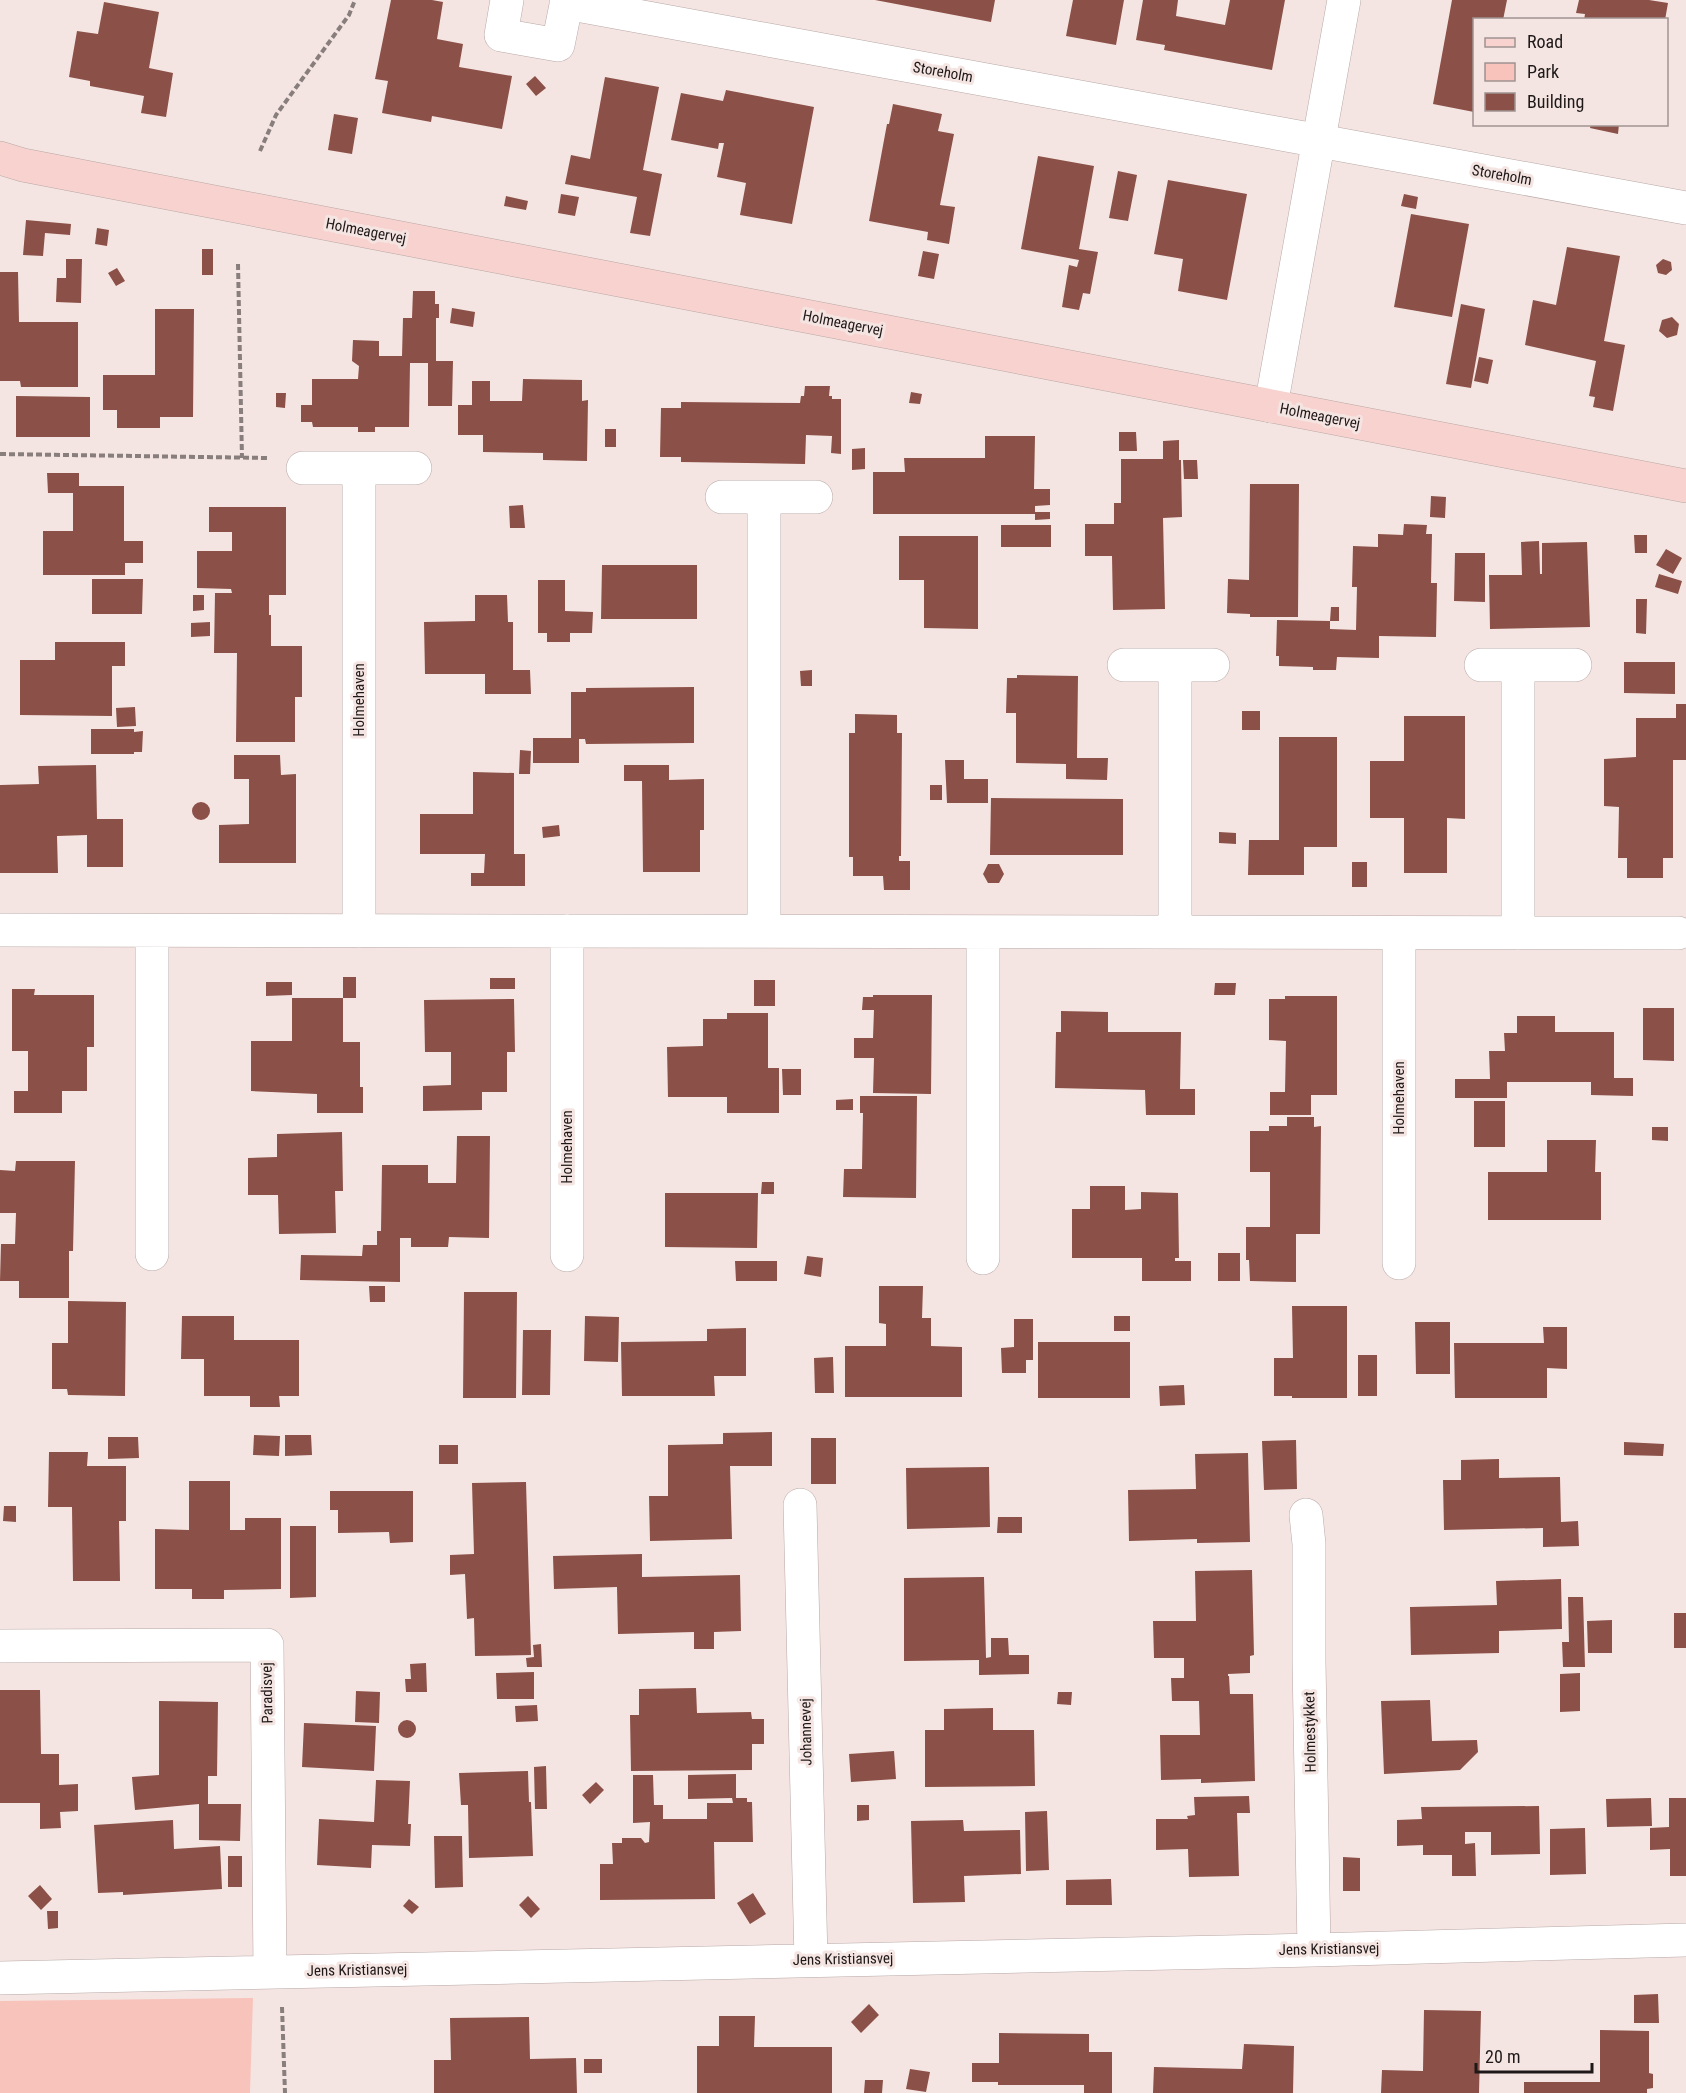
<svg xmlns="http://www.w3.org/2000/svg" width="1686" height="2093" font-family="'Roboto Condensed',sans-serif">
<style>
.green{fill:#f7c3bb}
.building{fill:#8b5047}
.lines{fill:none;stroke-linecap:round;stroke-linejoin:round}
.street-casing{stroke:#b7a8a6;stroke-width:34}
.secondary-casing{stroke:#b7a8a6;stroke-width:34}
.path{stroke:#887e7c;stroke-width:4;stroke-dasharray:6 3;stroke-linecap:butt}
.street{stroke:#fff;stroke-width:33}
.secondary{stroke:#f8d2ce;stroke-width:33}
.labels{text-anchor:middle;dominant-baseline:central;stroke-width:6;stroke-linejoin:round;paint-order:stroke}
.street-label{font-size:15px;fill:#1e1918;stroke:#f5e5e2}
</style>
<rect width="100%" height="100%" fill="#f5e5e2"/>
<path class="green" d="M253 1998 250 2093H0V2001Z"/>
<path class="building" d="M391 0H432L443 2 437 39 463 44 459 67 512 76 502 129 432 116 431 122 382 113 388 81 375 79Z
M875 0H995L991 22Z
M1073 0H1124L1116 45 1066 36Z
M1143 0H1178L1176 16 1225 25 1230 0H1285L1272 70 1164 50 1165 45 1136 40Z
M1452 0H1507L1503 20H1474V112L1433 104Z
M1579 0H1649L1668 3 1665 20H1584L1585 14 1576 13Z
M104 2 159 12 149 68 173 73 166 117 141 113 144 96 90 86V81L69 77 77 31 98 34Z
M535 76 546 88 536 96 526 84Z
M605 77 659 87 643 170 662 174 650 236 630 233 637 197 565 184 571 155 590 159Z
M726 90 814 107 792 224 740 215 746 183 717 177 724 143H719L718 149 671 140 681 93 723 101Z
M893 104 942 114 938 131 954 134 940 205 955 207 949 244 927 240 928 232 869 221 887 124H889Z
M334 114 358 118 352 154 328 150Z
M1591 124H1619L1618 134 1590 128Z
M1038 156 1094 166 1079 249 1098 252 1090 294 1083 293 1079 310 1062 307 1069 265 1077 267 1079 260 1021 249Z
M1118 171 1137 175 1128 221 1109 218Z
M1168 180 1247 194 1227 300 1178 291 1183 259 1154 254Z
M561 194 579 197 575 216 558 213Z
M1404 194 1418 197 1416 209 1401 206Z
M506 196 528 201 526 210 504 206Z
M1411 214 1469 224 1452 317 1394 307Z
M26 220 71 224 70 235 45 233 43 256 23 255Z
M97 228 109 230 107 246 95 244Z
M1567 247 1620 256 1604 341 1625 345 1613 411 1593 407 1595 397 1589 396 1596 361 1525 345 1533 300 1556 305Z
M202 249H213V275H202Z
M923 251 939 254 934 279 918 276Z
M66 259H82L81 303 56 302 57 278H66Z
M1663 259 1671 262 1672 270 1666 275 1658 273 1656 265Z
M117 268 125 281 116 286 108 273Z
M0 272H18L19 322H78V387H21L20 381H0Z
M413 291H435V304H439V318H436V361H453L452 406H428V363H410L409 427H375V432H358V427H313L312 422H301V405H312V379H358L359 366 352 361 353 340 379 341V356H402L403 318H412Z
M1461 304 1485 309 1471 388 1446 384Z
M452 308 475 312 473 327 450 323Z
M155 309H194L193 417H160V428H117V410H103V375H155Z
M1672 317 1679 324 1677 335 1667 338 1659 331 1662 320Z
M1479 357 1493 360 1488 384 1474 381Z
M523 379 582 380V401L588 400 587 461 543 460V453L483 452V435H458V405H472V381H490V401H522Z
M805 386H830L829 396H832V399H841V454L831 453 832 436 806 435 805 464 681 462V457H660L661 408H681V402L800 403 801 396H804Z
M911 392 922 394 920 404 909 403Z
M276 393H286L285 408 276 407Z
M16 396 90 397V437H16Z
M605 429H616V447H605Z
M1119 432H1136L1137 451H1119Z
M985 436H1035L1034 489H1050V505L1035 506V514H873V472H905L904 458H985Z
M1179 440V460H1181L1182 517 1163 518 1165 609 1113 610 1112 556H1085V524H1114V503H1121V459H1163V441Z
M865 448V469L852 470V449Z
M1183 460H1197L1198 479H1184Z
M47 473H79V486H124V541H143V563H125V575H43V531H73V493H48Z
M1250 484H1299L1298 617H1250V614L1227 613 1228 579 1249 580Z
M1431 496 1446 497 1445 518 1430 517Z
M523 505 525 528H510L509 506Z
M209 507H286V595H269V615H271V646H302V697H295V742H236L237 653H214L215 593H232L231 589 197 588V551H232V532H209Z
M1035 512H1050V519L1035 520Z
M1404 524 1427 525 1426 534H1432L1431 583H1437L1436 637 1379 636V658L1337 657 1336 670H1313V667L1279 666V656H1276L1277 620 1330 621V629L1356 630 1357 587H1352L1353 546 1378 547V534L1403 535Z
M1001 525H1051V547H1001Z
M1634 535H1647V553H1635Z
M899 536H978V629L924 628V580H899Z
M1539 541 1540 574H1542V543L1587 542 1590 627 1490 629 1489 575H1522L1521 542Z
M1666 549 1682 558 1673 574 1656 565Z
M1455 553H1485V602L1454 601Z
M602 565H697V619H601Z
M1659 574 1682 581 1678 594 1655 587Z
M92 579H143L142 614H92Z
M538 580H565V611L593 612 592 633H570V642H547V633H538Z
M193 595H204V610L193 611Z
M475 595H507L508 622H513V670H530L531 694H485V674H425L424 622 475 621Z
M1636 599H1647L1646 634 1636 633Z
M1331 607H1339V621H1330Z
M210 622V636L191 637V623Z
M55 642H125V666H112V716L20 715V660H55Z
M1624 662H1675V694L1624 693Z
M812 670V686H801L800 671Z
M1017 675 1078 676 1077 758H1108L1107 780 1066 779V764L1016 763V713H1006L1007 678H1017Z
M694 687V743L586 744 585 739H579V763H533V738H571V692H586V688Z
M1676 704H1686V760H1673V858H1663V878H1627V858H1618L1619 807 1604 806V759L1636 757V718H1676Z
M135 707 136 726 117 727 116 708Z
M1242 711H1260V730H1242Z
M855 714 897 715V733H902L901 856H899V861H910V890H884L883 876H853V857H849V733H855Z
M1404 716H1465V819L1447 818V873H1404V818H1370V761H1404Z
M91 729H134V732L143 731 142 752H134V754H91Z
M1279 737H1337V847H1304V875H1248L1249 840H1279Z
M520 750 531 751 530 774H519Z
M234 755H280L281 775 296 774V863H219V825L249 824V779H234Z
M945 760H964V779H988V803H947Z
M96 765 97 819H123V867H87V835L57 836 58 873H0V785L39 784 38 766Z
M624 765H669V780L704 779V830H700V872H643L642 781H624Z
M473 772 514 773V854H525V886H471V873H484L485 854H420V814H473Z
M930 785H942V800H930Z
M991 798 1123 799V855H990Z
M192 811a9 9 0 1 1 18 0a9 9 0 1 1-18 0Z
M559 825 560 836 543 838 542 827Z
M1219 832 1236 833V844L1219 843Z
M1352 862H1367V887H1352Z
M988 864H999L1004 874 999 883H988L983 874Z
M343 977H356V998H343Z
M490 978H515V989H490Z
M754 980H775V1006H754Z
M266 982H292V995L266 996Z
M1215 983H1236L1235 995H1214Z
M12 989H35L34 995H94V1047H87V1091H62V1113H14V1091H28V1051H12Z
M873 995H932L931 1094 873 1093 874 1058H854V1038H873L874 1010H862L863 997H873Z
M1285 996H1337V1095H1311V1115H1270V1092H1285L1286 1041 1269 1040V999H1285Z
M292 998H343V1042H360V1087H363V1113H317V1094L251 1091V1041H292Z
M514 999 515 1052H507V1092H482V1110L423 1111V1086L451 1085V1052H425L424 1000Z
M1643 1008H1674V1061L1643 1060Z
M1061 1011 1108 1012V1032H1181L1180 1089H1195V1115H1146L1145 1090 1055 1088 1056 1032H1061Z
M727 1013H768V1068H779V1113H727V1097H668L667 1047 703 1046V1019H727Z
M1517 1016H1555V1032H1614V1078H1633V1096L1591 1095V1082H1507V1098H1455V1079H1490L1489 1051H1505L1504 1033H1517Z
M782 1069H801V1095H783Z
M860 1096H917L916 1198 843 1197 844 1169H862L863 1113H860Z
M853 1099V1110H836V1100Z
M1474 1101H1505V1147H1474Z
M1287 1117H1314V1127L1321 1126 1320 1234H1296V1282L1250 1281 1249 1260H1246V1227H1270V1172H1250V1131H1269V1126H1287Z
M1652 1127H1668V1141L1652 1140Z
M342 1132 343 1191H335L336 1233 279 1234 278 1195H248V1158L277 1157V1134Z
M457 1136H490L489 1238 449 1237 448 1247H411V1238H400V1282L300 1280 301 1255 362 1256 363 1245H377V1231H381L382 1165H428V1183H456Z
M1547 1140H1596L1595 1172H1601V1220H1488V1172H1547Z
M16 1161H75L73 1251H69V1298H19V1281H0L1 1244H15L16 1213H0V1170L15 1171Z
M762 1182H774V1194H761Z
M1090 1186H1125V1210L1141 1209V1192L1178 1193 1179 1258H1175V1261H1191V1281H1142V1258H1072V1209H1090Z
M665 1193H758L757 1248 665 1247Z
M1218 1253H1240V1281H1218Z
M807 1256 823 1258 821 1277 804 1274Z
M735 1261H777V1281H736Z
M369 1286H385V1302H370Z
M879 1286H923L922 1318H931V1346L962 1347V1397H845V1346H886V1324L879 1323Z
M464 1292H517L516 1398H463Z
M68 1301 126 1302 125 1396 68 1395 67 1389H52V1343H68Z
M1292 1306H1347V1398H1292V1396H1274V1358H1293Z
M182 1316H234V1340H299V1396H279L280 1407H250V1396H204V1359H181Z
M585 1316 619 1317 618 1362 584 1361Z
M1114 1316H1130V1331H1114Z
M1014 1319H1033V1360H1026V1373H1002L1001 1348 1014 1347Z
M1415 1322H1450V1374H1416Z
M1543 1327H1567V1369L1547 1368V1398H1455L1454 1343H1544Z
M746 1328V1376H714L715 1396H622L621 1342 707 1341V1329Z
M523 1330H551L550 1395H522Z
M1038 1342H1130V1398H1038Z
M1358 1355H1377V1396H1358Z
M833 1357 834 1393H815L814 1358Z
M1184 1385 1185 1405 1160 1406 1159 1386Z
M772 1432V1466H730L732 1539 650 1541 649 1496H668V1445L723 1444V1433Z
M254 1435 280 1436 279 1456 253 1455Z
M285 1435H311L312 1455 285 1456Z
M108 1437H138L139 1458 108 1459Z
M811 1438H836V1484H811Z
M1296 1440 1297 1489 1264 1490 1262 1441Z
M1624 1442 1664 1444 1663 1456 1624 1455Z
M439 1445H458V1464H439Z
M49 1452H88L87 1466H126V1521H119L120 1581H73L72 1507H48Z
M1248 1453 1250 1542 1197 1543V1539L1129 1541 1128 1490 1196 1489 1195 1454Z
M1499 1459V1478L1560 1477 1561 1522 1578 1521 1579 1546 1543 1547V1528L1444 1530 1443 1480H1461V1460Z
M989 1467 990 1527 907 1529 906 1468Z
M189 1481H230V1530H245V1518H281V1589L224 1590V1599H192V1589H155V1529L189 1530Z
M526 1482 531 1655 475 1656 474 1618 467 1619 465 1574 450 1575V1555L474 1554 472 1483Z
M330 1491H413V1542L390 1543 389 1532 338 1533V1510H330Z
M4 1506H16V1522L3 1521Z
M998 1517H1022V1533H997Z
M290 1526H316V1597L290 1598Z
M642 1554V1577L740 1575 741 1631 714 1632V1649H694V1632L618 1634 617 1587 554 1589 553 1556Z
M1252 1570 1254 1655 1250 1656V1673L1228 1674V1676H1229L1230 1694H1253L1255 1781 1201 1783V1779L1161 1780 1160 1735H1200L1199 1701H1172L1171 1678H1184V1658H1154L1153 1621H1196L1195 1571Z
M984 1577 986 1658 991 1657V1638H1008L1009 1655H1029V1674L979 1675V1660L904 1661V1578Z
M1561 1579 1562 1629 1499 1631V1653L1411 1655 1410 1607 1497 1605 1496 1581Z
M1568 1597H1583L1585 1667H1563L1562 1642H1569Z
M1674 1613H1686V1648H1674Z
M1612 1620V1653H1588L1587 1621Z
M541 1644 542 1667H527L526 1658 534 1657 533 1645Z
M426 1663 427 1692H406L405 1679H411L410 1664Z
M534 1672V1699H497L496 1673Z
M1580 1673V1711L1560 1712V1674Z
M696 1688 697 1713 751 1712 752 1719H764V1744H752V1770L631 1771 630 1715H639V1689Z
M0 1690H40L41 1754H59V1785L78 1784V1811L60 1812 61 1828 40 1829V1803H0Z
M356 1691 380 1692 379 1723 355 1722Z
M1058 1692H1072L1071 1705 1057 1704Z
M1430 1700 1432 1741 1477 1740 1478 1752 1460 1770 1384 1774 1381 1701Z
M159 1701 218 1702 217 1776H208V1804H241L240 1841 199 1840V1804L135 1810 132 1777 159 1775Z
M537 1705 538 1721 516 1722 515 1706Z
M993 1708V1730H1034L1035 1786 925 1787V1730H944V1709Z
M398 1729a9 9 0 1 1 18 0a9 9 0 1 1-18 0Z
M304 1723 376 1726 374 1771 302 1767Z
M894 1751 896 1779 851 1782 849 1754Z
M546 1766 547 1809H535L534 1767Z
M528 1771 529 1802H531L533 1856 469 1858 468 1805H461L459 1773Z
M736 1774V1798H747V1802H752L753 1842H714L715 1899 600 1900V1864H613L612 1843H622V1838H641L645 1843 649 1842 650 1822 633 1823V1775H653L654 1805H663V1819H707V1803H733L732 1798 688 1799V1775Z
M376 1780 410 1781 408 1824H411L410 1846 372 1845 371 1868 317 1865 319 1819 374 1822Z
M596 1782 604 1790 590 1804 582 1795Z
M1249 1796 1250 1813H1237L1239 1876 1189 1877 1188 1849 1156 1850V1819H1188L1187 1816 1195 1815 1194 1797Z
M1651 1798 1652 1826 1607 1827 1606 1799Z
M1669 1798H1686V1876H1670V1849L1650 1850V1828L1669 1827Z
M857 1805H869V1820L857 1821Z
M1539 1806 1540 1854 1491 1855V1832H1465V1844L1475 1843 1476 1876H1452V1855H1423V1845L1397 1846V1820L1422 1819 1421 1807Z
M1047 1811 1049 1870 1026 1871 1025 1812Z
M173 1820 174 1849 220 1846 222 1889 123 1895V1892L98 1893 94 1825Z
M963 1820 964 1831 1020 1830 1021 1874 964 1876 965 1902 913 1903 911 1821Z
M1585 1828 1586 1874 1550 1875V1829Z
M434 1836H462L463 1887 435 1888Z
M228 1856H242V1887H228Z
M1343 1857 1360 1858V1891H1343Z
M1111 1879 1112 1905H1066V1880Z
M40 1885 52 1899 41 1910 28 1896Z
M753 1893 766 1914 750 1924 737 1903Z
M528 1896 540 1909 531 1918 519 1905Z
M409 1899 419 1907 412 1914 403 1906Z
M47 1911H58V1928L48 1929Z
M1658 1994 1659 2023H1634V1995Z
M869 2004 879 2015 861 2033 851 2022Z
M1424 2010 1481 2011 1479 2093H1381L1382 2070 1423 2071Z
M719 2016H755L754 2047H832V2093H697V2046H719Z
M529 2017 530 2059 576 2058 577 2093H434V2060H451L450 2018Z
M1600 2030 1649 2031V2073L1653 2074V2088L1647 2089V2093H1524V2082H1600Z
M999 2033 1089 2034V2052H1112V2093H1084V2085H998V2082H972V2063H999Z
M1244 2044 1294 2046 1293 2093H1153L1154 2067 1242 2069Z
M584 2059H602V2073H584Z
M910 2069 930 2072 926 2092 906 2089Z
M865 2080H883L882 2093H864Z"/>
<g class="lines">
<g class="street-casing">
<path id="street" d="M507 0 501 35 558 45 567 0
M566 3 1686 208
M1271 406 1344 0
M303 468H415
M722 497H816
M1124 665H1213
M1481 665H1575
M1175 666V932
M0 930 1678 933
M359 931V468
M567 931V1255
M764 931V497
M983 932V1258
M1518 933V665
M152 1254V931
M1399 1263V933
M800 1505 811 1960
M1306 1515 1309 1544V1661L1314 1950
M0 1646 267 1645 270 1971
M0 1978 1314 1950 1686 1940"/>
</g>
<g class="secondary-casing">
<path id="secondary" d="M0 158 23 165 1686 486"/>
</g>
<path class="path" d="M260 151 276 115 349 15 355 0
M238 264 242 458
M0 454 269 458
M282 2007 285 2093"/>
<use href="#street" class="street"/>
<use href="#secondary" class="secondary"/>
</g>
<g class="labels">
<g class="street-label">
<text transform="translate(943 72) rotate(10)">Storeholm</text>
<text transform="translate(1502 175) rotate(10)">Storeholm</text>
<text transform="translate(366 231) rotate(11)">Holmeagervej</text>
<text transform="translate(843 323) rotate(11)">Holmeagervej</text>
<text transform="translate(1320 416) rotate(11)">Holmeagervej</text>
<text transform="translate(359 700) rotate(-90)">Holmehaven</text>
<text transform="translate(1399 1098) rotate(-90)">Holmehaven</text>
<text transform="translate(567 1147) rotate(-90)">Holmehaven</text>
<text transform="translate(267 1693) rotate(-91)">Paradisvej</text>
<text transform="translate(806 1732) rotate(-91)">Johannevej</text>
<text transform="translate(1310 1732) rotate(-91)">Holmestykket</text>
<text transform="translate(1329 1949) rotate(-1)">Jens Kristiansvej</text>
<text transform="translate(843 1959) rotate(-1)">Jens Kristiansvej</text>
<text transform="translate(357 1970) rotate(-1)">Jens Kristiansvej</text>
</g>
</g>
<rect x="1473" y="18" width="195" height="108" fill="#f5e5e2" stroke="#9f9391" stroke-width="1.5"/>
<rect x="1485" y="38" width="30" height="9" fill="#f8d2ce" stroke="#9f9391" stroke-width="1.5"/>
<text x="1527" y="48" font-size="18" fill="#1e1918">Road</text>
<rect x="1485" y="63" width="30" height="18" fill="#f7c3bb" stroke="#9f9391" stroke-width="1.5"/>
<text x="1527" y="78" font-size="18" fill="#1e1918">Park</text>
<rect x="1485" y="93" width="30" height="18" fill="#8b5047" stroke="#9f9391" stroke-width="1.5"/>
<text x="1527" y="108" font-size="18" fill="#1e1918">Building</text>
<path d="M1476 2063v9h116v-9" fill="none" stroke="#1e1918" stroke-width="3"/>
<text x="1485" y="2063" font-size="18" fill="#1e1918" stroke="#f5e5e2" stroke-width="4.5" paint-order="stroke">20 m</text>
</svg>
